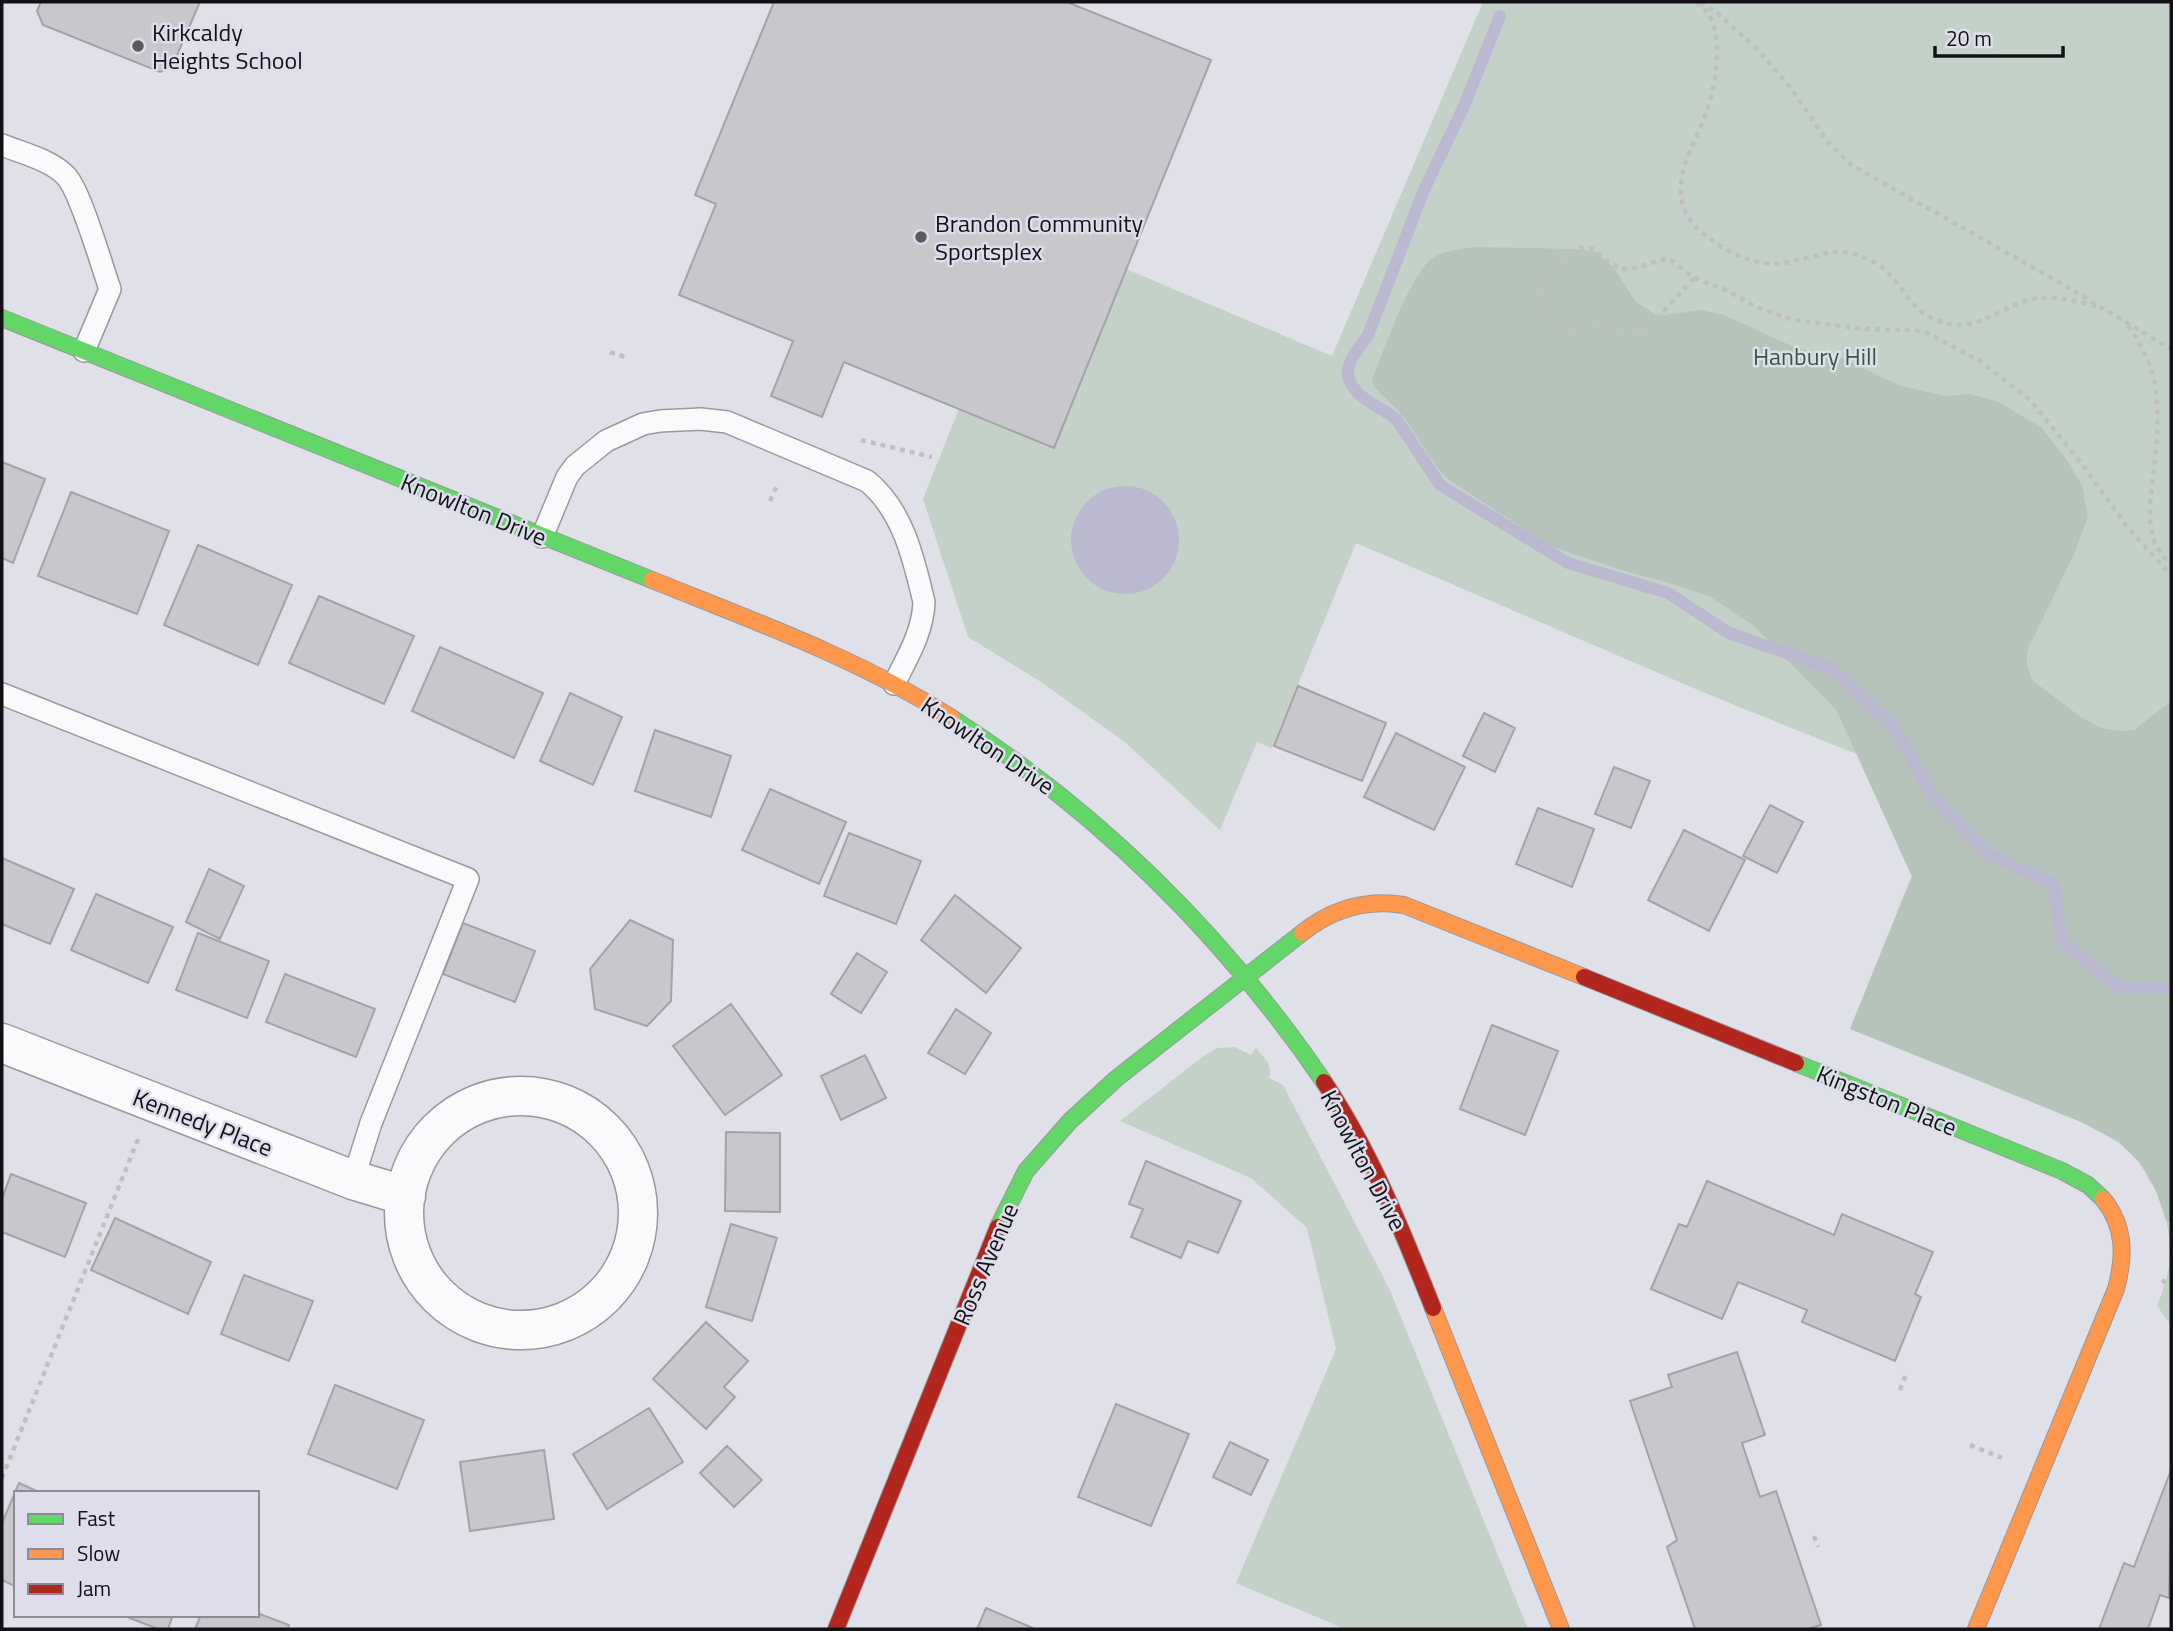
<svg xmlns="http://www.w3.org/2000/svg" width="2173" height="1631" font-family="'Titillium Web',sans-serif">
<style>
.green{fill:#c3d1c8}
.forest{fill:#b6c3ba}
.water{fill:#bab9d0}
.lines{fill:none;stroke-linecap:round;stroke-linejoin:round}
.stream{stroke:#bab9d0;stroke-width:12}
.building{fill:#c7c7cc;stroke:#a2a2a9;stroke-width:2}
.lane-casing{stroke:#98989f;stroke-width:24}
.street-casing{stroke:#98989f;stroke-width:41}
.fast-casing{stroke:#98989f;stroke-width:18}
.slow-casing{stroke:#98989f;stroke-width:18}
.jam-casing{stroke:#98989f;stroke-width:18}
.path{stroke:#bfbfc2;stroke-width:4.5;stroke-dasharray:5 5;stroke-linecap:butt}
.lane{stroke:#fafafc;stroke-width:21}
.street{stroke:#fafafc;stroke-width:38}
.fast{stroke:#63d668;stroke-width:16}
.slow{stroke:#ff974d;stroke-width:16}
.jam{stroke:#b3261e;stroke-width:16}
.poi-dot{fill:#5a5a60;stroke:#ddddec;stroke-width:2.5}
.labels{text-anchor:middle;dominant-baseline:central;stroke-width:5;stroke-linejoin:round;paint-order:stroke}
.poi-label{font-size:24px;fill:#121216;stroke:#ddddec;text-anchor:start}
.park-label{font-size:24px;fill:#345b39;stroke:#ddddec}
.street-label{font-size:24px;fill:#121216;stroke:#ddddec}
</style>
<rect width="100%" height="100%" fill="#e0e0e8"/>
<path class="green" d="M1483 2H2171V1325L2157 1306C2164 1287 2171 1269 2170 1249 2169 1211 2149 1163 2117 1142 2082 1118 2039 1105 2000 1089 1950 1069 1900 1049 1850 1029L1946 790 1712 696 1356 543 1272 748 1257 742 1220 830 1126 743 1041 682 968 637 923 499 959 409 1126 269 1332 356Z
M1235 1047 1251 1055 1256 1048C1265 1060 1273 1063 1269 1078L1283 1085 1389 1288 1528 1629H1345L1236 1583 1336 1349 1307 1228 1251 1178 1120 1121 1205 1055 1218 1048Z"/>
<path class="forest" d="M1477 247 1576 249 1596 252 1614 268 1636 302 1658 316 1701 310 1724 315 1796 348 1845 359 1898 385 1945 396 1970 394 1999 402 2042 428 2066 459 2082 485 2088 517 2074 554 2027 651V665L2032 680 2081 717 2101 728 2119 731 2134 730 2171 701V1222L2166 1220 2156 1191 2140 1163 2119 1142 2081 1122 1850 1029 1912 877 1837 711 1754 626 1709 596 1669 583 1618 569 1550 546 1449 480C1427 459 1416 431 1396 408 1387 399 1374 391 1372 379 1384 351 1411 271 1434 257 1446 250 1464 249 1477 247Z"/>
<path class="water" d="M1071 540a54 54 0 1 1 108 0a54 54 0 1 1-108 0Z"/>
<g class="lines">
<path class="stream" d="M1500 16 1464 106 1424 190 1368 335C1350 360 1335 376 1365 399 1376 407 1387 411 1397 420L1440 485 1568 563 1668 593 1729 633 1834 670 1895 729 1933 797 1987 854 2054 884 2061 941 2120 988H2171"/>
</g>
<path class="building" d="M41 2H198L199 4 172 67 160 72 43 25 37 11Z
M774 2H1067L1211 60 1054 448 844 362 822 417 771 396 793 341 679 295 716 204 695 195Z
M2 462 45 479 13 563 2 558Z
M71 492 169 531 137 614 38 576Z
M198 545 292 585 258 665 164 625Z
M319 596 414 636 384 704 289 663Z
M440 647 543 693 514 758 412 711Z
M1298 686 1386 723 1362 781 1274 746Z
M570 693 622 717 593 785 540 761Z
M1484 713 1515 728 1495 772 1463 756Z
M655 730 731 756 711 817 635 791Z
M1396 733 1465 767 1434 830 1364 797Z
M1614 767 1650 781 1631 828 1595 814Z
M770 789 846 822 819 884 742 850Z
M1770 805 1803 822 1777 873 1743 856Z
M1538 808 1594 829 1572 887 1516 864Z
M1684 830 1745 860 1709 931 1648 900Z
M849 833 921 861 896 924 824 896Z
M2 858 74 889 50 944 2 924Z
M209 869 244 886 220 939 186 922Z
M96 894 173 927 148 983 71 950Z
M955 895 1021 948 986 993 921 940Z
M630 920 673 940 671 1001 647 1026 595 1009 590 969Z
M463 923 535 951 515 1002 443 974Z
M198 933 269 961 247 1018 176 990Z
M857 953 887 972 861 1013 831 994Z
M285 974 375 1009 356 1057 266 1022Z
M731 1004 782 1075 725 1115 673 1046Z
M956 1009 991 1033 965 1074 928 1053Z
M1492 1025 1558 1051 1525 1135 1460 1109Z
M865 1055 886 1098 841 1120 821 1076Z
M726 1132 780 1133V1212L725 1211Z
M1146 1161 1241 1201 1218 1253 1188 1241 1181 1258 1131 1237 1143 1209 1129 1204Z
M11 1174 86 1203 65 1257 2 1232V1199Z
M1707 1181 1834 1235 1842 1214 1933 1252 1915 1294 1921 1297 1895 1361 1802 1322 1807 1310 1738 1282 1722 1319 1651 1289 1679 1224 1687 1227Z
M115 1218 211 1262 188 1314 91 1270Z
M731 1224 777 1238 752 1321 706 1307Z
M244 1275 313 1301 289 1361 221 1334Z
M706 1322 748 1361 724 1387 735 1397 706 1429 653 1379Z
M1737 1352 1765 1435 1742 1443 1760 1497 1776 1491 1821 1625 1808 1629H1695L1667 1547 1677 1540 1630 1401 1672 1387 1668 1375Z
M335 1385 424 1420 397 1489 308 1454Z
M1116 1404 1189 1434 1151 1526 1078 1497Z
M649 1408 683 1462 607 1509 573 1454Z
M1230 1442 1268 1460 1251 1495 1213 1477Z
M727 1446 762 1480 734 1507 700 1473Z
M544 1450 554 1519 470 1531 460 1462Z
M2171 1470 2169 1598 2160 1595 2148 1629H2099L2124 1563 2134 1567Z
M19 1483 41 1493H16V1587L2 1580V1523Z
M986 1608 1035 1629H977Z
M257 1613 289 1625 288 1629H195L201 1615H257Z
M122 1615H173L168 1629H158Z"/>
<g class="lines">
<g class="lane-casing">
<path id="lane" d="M2 145C22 153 51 160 66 176 81 192 101 264 110 289L84 351
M542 537 567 477 575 466 606 441 643 424 660 421 701 419 727 422 867 481C903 510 914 560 924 602 923 632 907 658 894 684
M2 694 468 879 371 1123 353 1180"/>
</g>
<g class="street-casing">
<path id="street" d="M2 1043 353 1180 406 1196
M404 1213a117 117 0 1 1 234 0a117 117 0 1 1-234 0Z"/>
</g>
<g class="fast-casing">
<path id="fast" d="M2 318 652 580
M952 718C1100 813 1225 937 1324 1082
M1796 1063 2062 1171 2088 1185 2103 1199
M998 1227 1026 1171 1070 1121 1117 1078 1302 933"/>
</g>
<g class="slow-casing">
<path id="slow" d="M652 580C754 621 859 659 952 718
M1302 933C1332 909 1366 899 1404 905L1584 977
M1433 1308 1561 1629
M1976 1629 2116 1289C2125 1256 2125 1226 2103 1199"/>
</g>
<g class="jam-casing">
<path id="jam" d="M1584 977 1796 1063
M1324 1082C1371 1152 1402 1230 1433 1308
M836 1629 998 1227"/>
</g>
<path class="path" d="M1696 2C1699 5 1705 9 1708 13 1725 39 1715 94 1703 121 1693 145 1679 168 1681 196 1683 213 1692 225 1705 235 1726 252 1755 267 1783 263 1816 258 1836 243 1870 260 1906 277 1904 316 1950 324 1980 329 2002 307 2029 300 2051 294 2076 301 2097 306
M1700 2 1716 12 1758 50 1790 87 1828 142 1851 165 2057 281 2171 349
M1694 278 1650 326 1635 331H1618L1595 327 1568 331 1555 323 1540 296 1543 279 1577 248H1585L1594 249 1612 265 1628 270 1665 259 1672 261 1694 278 1726 290 1756 307 1793 320 1865 329 1913 330 1929 334 1980 361 2030 400 2082 464 2128 528 2171 575
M2128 326C2142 345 2153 367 2156 391 2159 415 2157 442 2154 467 2152 490 2147 515 2153 538 2156 548 2164 557 2171 565
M610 352 625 357
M861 440 932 457
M770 501 778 483
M2162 1280 2171 1287
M1900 1390 1906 1374
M1970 1445 2002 1458
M2 1478 138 1139
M1814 1536 1818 1547"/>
<use href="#lane" class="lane"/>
<use href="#street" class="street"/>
<use href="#fast" class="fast"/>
<use href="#slow" class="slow"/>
<use href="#jam" class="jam"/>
</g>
<g class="poi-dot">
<circle cx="138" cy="46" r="7"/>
<circle cx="921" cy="237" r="7"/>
</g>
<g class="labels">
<g class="poi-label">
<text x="152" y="32">Kirkcaldy<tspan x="152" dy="28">Heights School</tspan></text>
<text x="935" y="223">Brandon Community<tspan x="935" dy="28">Sportsplex</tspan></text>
</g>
<g class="park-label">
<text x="1815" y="356">Hanbury Hill</text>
</g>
<g class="street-label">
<text transform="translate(474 509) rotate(22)">Knowlton Drive</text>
<text transform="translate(988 745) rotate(34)">Knowlton Drive</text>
<text transform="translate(1887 1100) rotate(22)">Kingston Place</text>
<text transform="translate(203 1122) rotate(21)">Kennedy Place</text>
<text transform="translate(1364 1160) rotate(62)">Knowlton Drive</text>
<text transform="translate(985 1264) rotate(-67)">Ross Avenue</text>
</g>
</g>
<rect width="2173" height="1631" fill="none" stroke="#121216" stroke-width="7"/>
<rect x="14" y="1491" width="245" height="126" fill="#ddddec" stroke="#8c8c96" stroke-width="2"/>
<rect x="28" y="1514" width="35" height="10" fill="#63d668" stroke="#8c8c96" stroke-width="2"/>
<text x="77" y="1526" font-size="21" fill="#121216">Fast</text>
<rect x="28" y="1549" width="35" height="10" fill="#ff974d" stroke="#8c8c96" stroke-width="2"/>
<text x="77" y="1561" font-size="21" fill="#121216">Slow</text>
<rect x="28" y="1584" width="35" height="10" fill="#b3261e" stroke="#8c8c96" stroke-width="2"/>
<text x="77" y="1596" font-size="21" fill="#121216">Jam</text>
<path d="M1935 46v10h128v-10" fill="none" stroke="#121216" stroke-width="3.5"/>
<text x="1946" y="46" font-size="21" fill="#121216" stroke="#ddddec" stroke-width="5" paint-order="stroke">20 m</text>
</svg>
